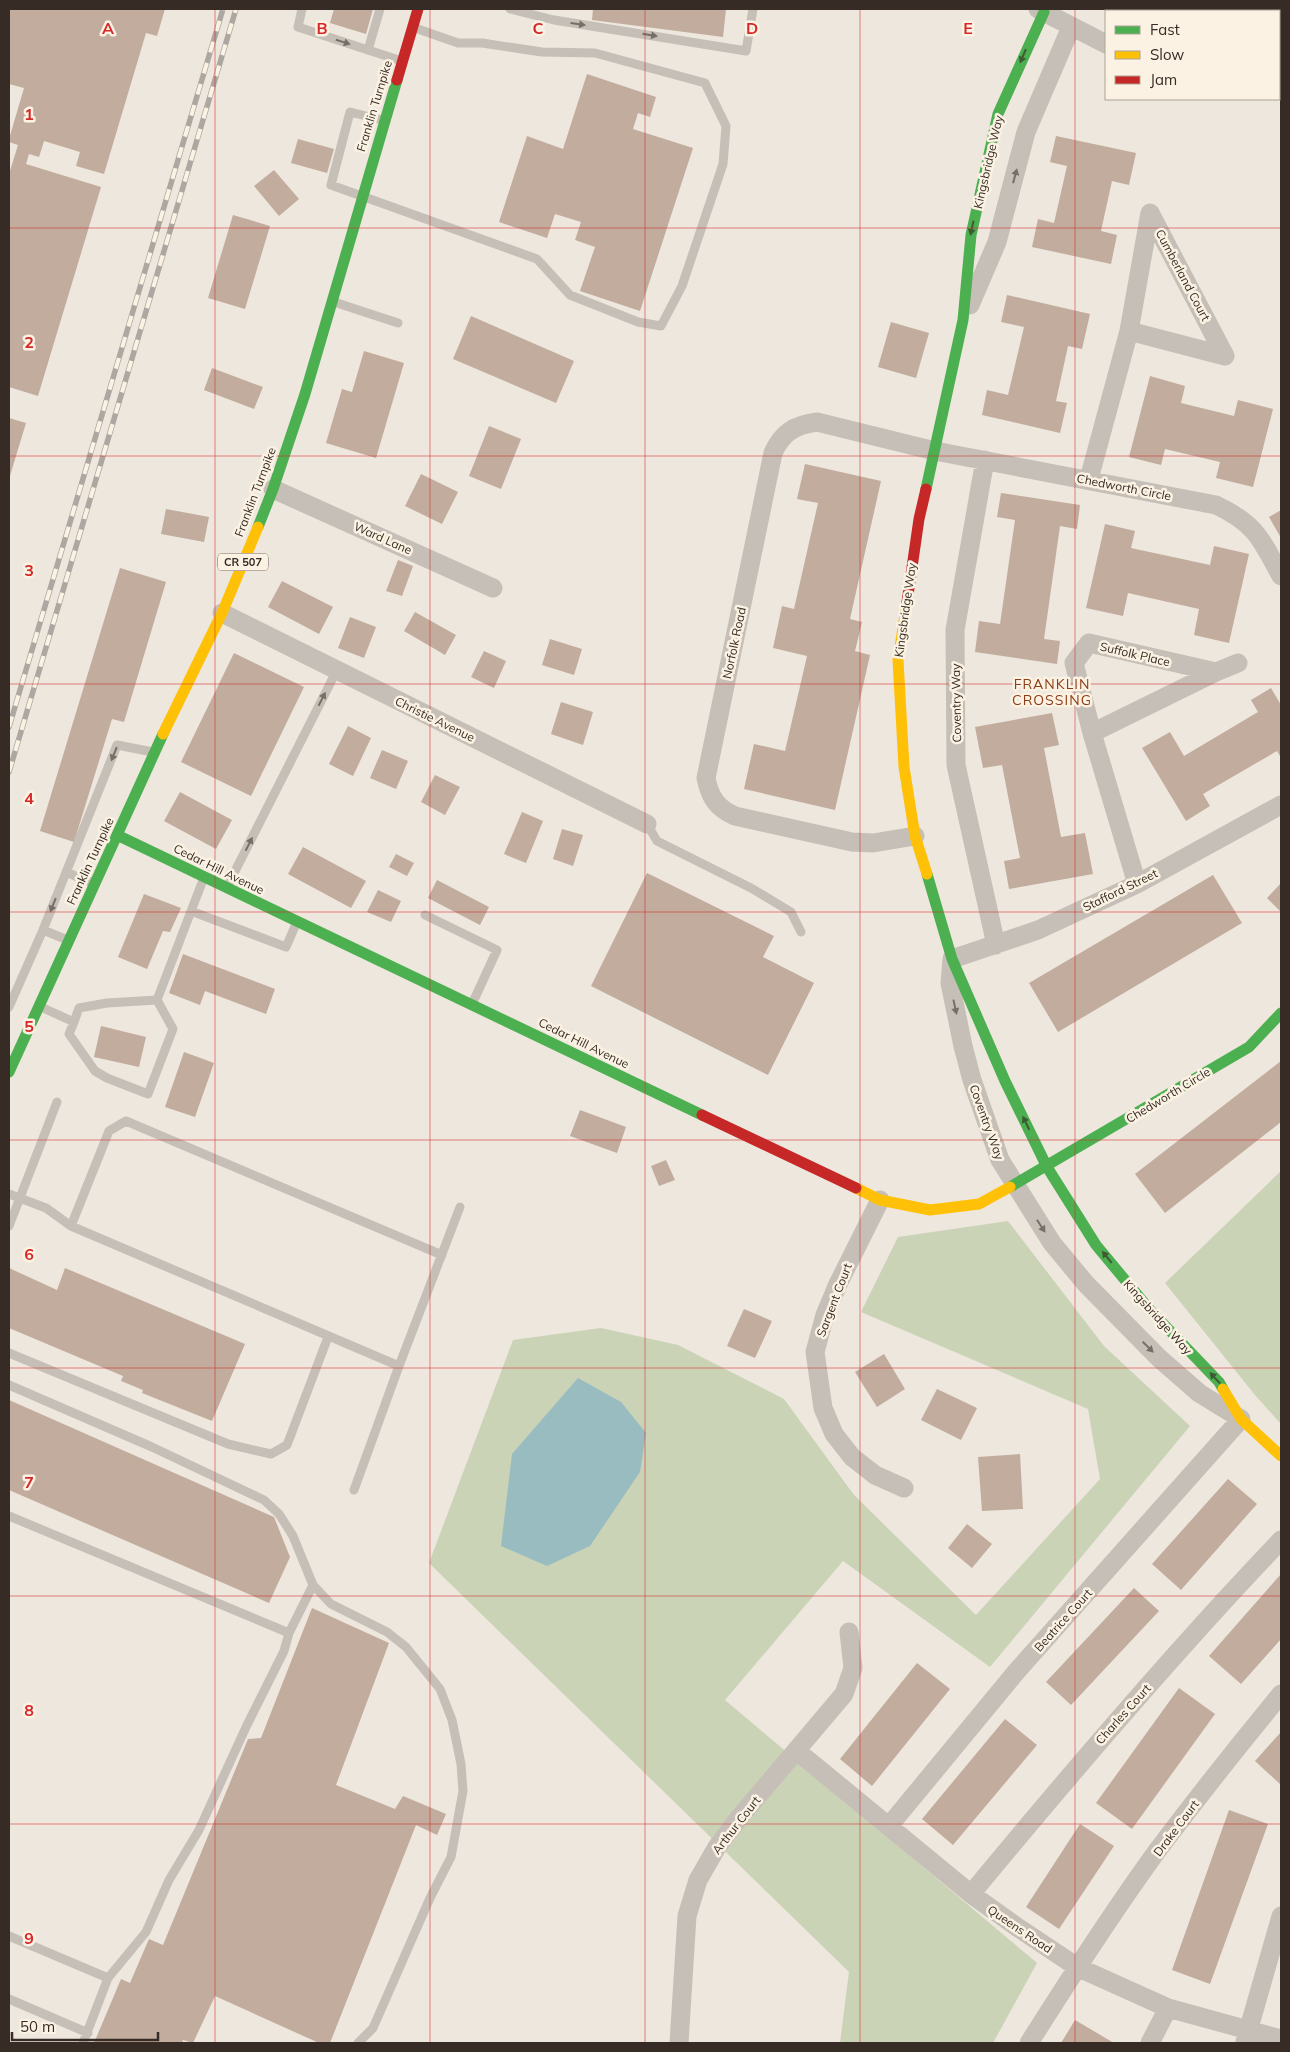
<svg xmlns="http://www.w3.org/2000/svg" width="1290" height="2052" font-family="Mulish,sans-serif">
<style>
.green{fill:#cbd3b6}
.water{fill:#98bcc0}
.building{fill:#c2ac9d}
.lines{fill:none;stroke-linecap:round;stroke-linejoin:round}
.lane{stroke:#c5bfb7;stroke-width:9}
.street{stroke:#c5bfb7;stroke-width:19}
.fast{stroke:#4caf50;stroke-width:11}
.slow{stroke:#ffc107;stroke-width:11}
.jam{stroke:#c62828;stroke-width:11}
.rail-casing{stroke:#ada7a1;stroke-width:5.5}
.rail{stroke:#fbf2e3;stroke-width:4;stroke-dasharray:11;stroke-linecap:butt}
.oneway{fill:#766e67}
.oneway2{fill:#3e5a34}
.grid{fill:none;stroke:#d62828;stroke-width:1;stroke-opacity:0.55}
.labels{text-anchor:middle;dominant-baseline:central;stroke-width:5;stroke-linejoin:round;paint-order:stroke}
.shield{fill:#fbf2e3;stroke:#71675e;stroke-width:1}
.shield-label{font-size:11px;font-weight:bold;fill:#362c25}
.street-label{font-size:12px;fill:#362c25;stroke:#fbf2e3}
.neighbourhood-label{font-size:14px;letter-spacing:1px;fill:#8c3e17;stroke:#fbf2e3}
.grid-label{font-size:16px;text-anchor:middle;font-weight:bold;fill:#d62828;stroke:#fbf2e3;stroke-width:5;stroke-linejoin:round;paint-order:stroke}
</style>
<rect width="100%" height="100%" fill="#ede7dd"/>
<path class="green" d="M1281 1171V1424L1255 1395 1165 1283Z
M1008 1221 1104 1346 1190 1426 990 1667 843 1561 725 1700 1037 1963 993 2043H840L849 1972 429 1563 513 1340 601 1328 678 1345 784 1399 854 1495 976 1615 1100 1479 1088 1409 861 1312 898 1237Z"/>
<path class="water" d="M578 1378 621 1402 646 1433 640 1472 590 1546 547 1566 501 1546 512 1454Z"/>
<path class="building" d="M9 9H165L157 36 146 33 104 174 76 166 80 152 44 141 39 157 29 154 26 164 101 187 38 396 9 387V174L18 145 9 142V139L24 88 9 84Z
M334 9H373L366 34 330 23Z
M593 9H726L723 37 592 20Z
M587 74 656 97 650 117 638 113 633 129 693 148 640 311 580 291 595 247 575 240 581 222 555 214 547 238 499 222 527 136 563 149Z
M1056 136 1136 153 1129 185 1112 181 1101 231 1117 235 1111 264 1032 247 1038 219 1054 223 1067 166 1050 162Z
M298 139 334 149 327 173 291 163Z
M274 170 299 199 279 216 254 186Z
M233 215 270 226 245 309 208 298Z
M1007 295 1090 314 1082 349 1068 346 1056 401 1067 403 1060 433 982 415 987 390 1008 395 1024 327 1001 322Z
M471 316 574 361 556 403 453 359Z
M891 322 929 333 916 378 878 367Z
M364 351 404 363 376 458 326 443 342 389 352 392Z
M212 368 263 387 254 409 204 390Z
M1150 376 1185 386 1181 403 1234 416 1238 400 1273 409 1253 487 1216 478 1220 462 1165 449 1161 465 1129 457Z
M9 418 26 423 9 479Z
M489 426 521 439 501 489 469 476Z
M805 464 881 481 850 619 862 622 855 651 870 655 835 810 744 789 754 744 785 751 807 656 773 648 782 606 794 609 818 503 797 499Z
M421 474 458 492 442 524 405 506Z
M1001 493 1080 505 1077 529 1060 526 1044 639 1060 641 1057 664 975 652 979 621 1000 624 1015 520 997 517Z
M166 509 209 517 204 542 161 534Z
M1281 510V538L1269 517Z
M1105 524 1135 531 1131 548 1210 565 1214 546 1249 554 1229 643 1194 635 1199 609 1128 593 1123 616 1086 608Z
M398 560 413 566 402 596 386 591Z
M120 568 166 582 124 722 112 719 74 842 40 831Z
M282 581 333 607 319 634 268 607Z
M415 612 456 635 445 655 404 631Z
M350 617 376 627 364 658 338 648Z
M550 639 582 649 574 675 542 665Z
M484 651 506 661 494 688 471 677Z
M234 653 304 687 251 796 181 762Z
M1271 688 1281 705V758L1277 751 1203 794 1210 806 1186 821 1142 748 1170 732 1184 756 1258 712 1251 700Z
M561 702 593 712 583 745 551 734Z
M1052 713 1059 745 1044 748 1061 837 1085 833 1093 874 1009 889 1004 861 1020 858 1002 765 983 768 975 727Z
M348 726 371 738 353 776 329 764Z
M382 750 408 761 396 789 370 778Z
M435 775 460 787 445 815 421 802Z
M180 792 232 820 216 849 164 821Z
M522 812 543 821 526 863 504 854Z
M562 829 583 835 573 866 553 859Z
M303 847 366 881 351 908 288 874Z
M396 854 414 863 407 876 389 867Z
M647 873 774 936 763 957 814 983 768 1075 591 986Z
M1213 875 1242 923 1058 1032 1029 983Z
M437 880 489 907 480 925 428 898Z
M1281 883V912L1267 898Z
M378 890 401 901 391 922 367 912Z
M144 894 181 908 170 932 163 931 147 969 118 957Z
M183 954 275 989 266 1014 205 991 200 1005 169 993Z
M101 1026 146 1037 139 1067 94 1057Z
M184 1052 214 1063 195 1117 165 1107Z
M1281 1061V1122L1165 1213 1135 1174Z
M580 1110 626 1127 617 1153 570 1136Z
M666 1160 675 1180 659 1186 651 1166Z
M9 1268 57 1290 65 1268 245 1344 212 1421 142 1393 143 1390 121 1381 123 1376 9 1328Z
M744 1309 772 1321 755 1358 727 1346Z
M884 1354 905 1389 877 1407 855 1372Z
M937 1389 977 1408 961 1440 921 1420Z
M9 1400 274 1517 290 1557 269 1603 9 1490Z
M1020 1454 1023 1509 982 1511 978 1457Z
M1228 1479 1257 1504 1181 1590 1152 1564Z
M967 1524 992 1544 972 1568 948 1548Z
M1281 1574V1639L1241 1684 1209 1656Z
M1134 1588 1159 1611 1071 1705 1046 1682Z
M312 1608 389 1643 336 1785 395 1809 403 1796 446 1814 437 1835 416 1825 330 2043H319L215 1996 193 2043 183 2040 182 2043H94L121 1979 130 1983 149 1939 163 1945 248 1739 261 1738Z
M917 1663 950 1689 872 1786 840 1759Z
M1179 1688 1215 1714 1132 1829 1096 1803Z
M1005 1719 1037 1745 953 1845 922 1819Z
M1281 1732V1785L1255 1761Z
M1229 1810 1268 1824 1210 1984 1172 1970Z
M1080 1824 1114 1846 1059 1929 1026 1907Z
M1075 2020 1114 2043H1061Z"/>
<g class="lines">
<path class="lane" d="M302 9 298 27 368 50 380 9
M510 9 554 20 746 51 753 9
M368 50 399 60
M382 120 350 112 331 185 537 259 570 295 638 322 661 326 682 286 723 164 726 126 705 83 595 53 542 52 482 43H458L415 28
M334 302 398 323
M647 824 657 841 751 888 791 912 801 932
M66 872 92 883
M228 885 337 670
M191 911 286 947 296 924
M425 915 497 950 473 1002
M65 939 43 930 117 745 153 752
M9 1007 43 930
M41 1007 74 1022 69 1034 95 1071 107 1078 148 1094 173 1029 157 1000 203 880
M74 1022 79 1008 107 1003 157 1000
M9 1194 46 1208 71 1226 399 1366 460 1207
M9 1226 57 1102
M71 1226 109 1131 126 1121 442 1255
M9 1353 228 1444 271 1454 287 1445 328 1337
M9 1385 152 1447 264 1500 279 1514 293 1536 313 1585 331 1604 387 1632 406 1647 440 1689 452 1720 461 1764 463 1791 451 1857 430 1898 373 2028 358 2043
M354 1490 399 1366
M9 1516 289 1633 284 1651 246 1727 199 1830 169 1880 146 1932 108 1978 83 2043
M289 1633 313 1585
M9 1936 108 1978
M9 1999 88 2033"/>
<path class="street" d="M1038 9 1106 44
M1279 78 1281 79
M1150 213 1225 356 1129 331Z
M970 305 997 242 1026 132 1071 27
M985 460 955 630 956 765 996 945
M1089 479 1129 331
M273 489 493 588
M222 613 647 824
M1092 733 1216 672
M915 836 873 843 852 842 735 816C717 808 710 798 706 778L773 453C782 433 794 425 817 422L935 451 1216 505C1256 524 1261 539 1281 576
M1137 884 1092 733 1074 663 1089 643 1216 672 1238 663
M880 1200 838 1284 825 1315 815 1352 823 1408 834 1434 852 1457 875 1475 904 1488
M797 1751 971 1894 1017 1927 1077 1967 1168 2008 1281 2039
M889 1826 1016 1672 1241 1419 1199 1393 1159 1358 1086 1284 1052 1243 1000 1160 972 1080 963 1046 950 983 952 959 1038 930 1137 884 1281 805
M971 1894C1071 1773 1173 1653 1281 1540
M1245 2042 1281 1916
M679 2043 687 1916 698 1880 717 1847 739 1818 844 1694 853 1668 849 1632
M1029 2043C1070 1978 1112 1913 1157 1851 1197 1798 1239 1745 1281 1694
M1150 2043 1168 2008"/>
<path class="fast" d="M926 489 963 320 971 235 998 114 1044 12
M258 527 273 489 305 394 397 80
M117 835 702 1115
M927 874 952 959 1005 1081 1047 1167 1096 1245 1150 1310 1219 1382 1223 1389
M9 1072 163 734
M1010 1187 1249 1047 1281 1013"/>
<path class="slow" d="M907 602 898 660 904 767 915 836 927 874
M163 734 222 613 258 527
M856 1188 880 1200 930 1210 979 1204 1010 1187
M1223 1389 1241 1419 1281 1456"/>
<path class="jam" d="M397 80 418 9
M907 602 919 519 926 489
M702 1115 856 1188"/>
<g class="rail-casing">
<path id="rail" d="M9 727 223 9
M9 772 236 9"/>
</g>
<use href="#rail" class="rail"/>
</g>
<defs><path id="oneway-solid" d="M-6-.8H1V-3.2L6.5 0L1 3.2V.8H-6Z" transform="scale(1.25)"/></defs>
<g class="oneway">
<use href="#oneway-solid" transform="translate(578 24) rotate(8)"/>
<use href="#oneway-solid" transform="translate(650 35) rotate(9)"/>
<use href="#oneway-solid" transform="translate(343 42) rotate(18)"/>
<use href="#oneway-solid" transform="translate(1015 176) rotate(-75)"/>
<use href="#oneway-solid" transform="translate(322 699) rotate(-63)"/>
<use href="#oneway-solid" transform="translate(114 754) rotate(112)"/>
<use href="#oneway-solid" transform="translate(249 844) rotate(-63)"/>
<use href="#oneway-solid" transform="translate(53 905) rotate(112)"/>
<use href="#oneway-solid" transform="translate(955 1007) rotate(78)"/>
<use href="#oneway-solid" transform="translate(1041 1226) rotate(57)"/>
<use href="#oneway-solid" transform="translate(1148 1347) rotate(45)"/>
</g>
<g class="oneway2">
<use href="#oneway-solid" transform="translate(1023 56) rotate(113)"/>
<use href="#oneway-solid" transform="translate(972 228) rotate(102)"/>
<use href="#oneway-solid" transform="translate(1026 1123) rotate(-116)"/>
<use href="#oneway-solid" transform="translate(1107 1257) rotate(-129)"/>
<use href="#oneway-solid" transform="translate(1215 1378) rotate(-133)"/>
</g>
<path class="grid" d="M215 9V2043M430 9V2043M645 9V2043M860 9V2043M1075 9V2043M9 228H1281M9 456H1281M9 684H1281M9 912H1281M9 1140H1281M9 1368H1281M9 1596H1281M9 1824H1281"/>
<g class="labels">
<rect class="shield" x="218" y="553.5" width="50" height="17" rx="4"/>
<g class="shield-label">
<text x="243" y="562">CR 507</text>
</g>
<g class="street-label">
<text transform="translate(374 106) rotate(-73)">Franklin Turnpike</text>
<text transform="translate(988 162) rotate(-77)">Kingsbridge Way</text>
<text transform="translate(1183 275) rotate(62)">Cumberland Court</text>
<text transform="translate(1124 487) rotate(11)">Chedworth Circle</text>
<text transform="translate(255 492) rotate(-69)">Franklin Turnpike</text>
<text transform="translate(383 538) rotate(24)">Ward Lane</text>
<text transform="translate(905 610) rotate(-82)">Kingsbridge Way</text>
<text transform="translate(734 643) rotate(-78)">Norfolk Road</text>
<text transform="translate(1135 654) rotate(13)">Suffolk Place</text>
<text transform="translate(956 703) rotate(-91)">Coventry Way</text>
<text transform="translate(435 719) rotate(26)">Christie Avenue</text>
<text transform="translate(90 861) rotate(-65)">Franklin Turnpike</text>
<text transform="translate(219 869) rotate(26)">Cedar Hill Avenue</text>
<text transform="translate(1120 890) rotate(-26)">Stafford Street</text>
<text transform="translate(584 1043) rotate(26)">Cedar Hill Avenue</text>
<text transform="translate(1168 1095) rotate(-31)">Chedworth Circle</text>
<text transform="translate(987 1122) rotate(70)">Coventry Way</text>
<text transform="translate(834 1300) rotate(-69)">Sargent Court</text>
<text transform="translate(1158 1317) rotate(48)">Kingsbridge Way</text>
<text transform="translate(1063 1620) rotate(-48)">Beatrice Court</text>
<text transform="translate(1123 1714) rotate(-48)">Charles Court</text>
<text transform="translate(736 1825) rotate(-52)">Arthur Court</text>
<text transform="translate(1176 1828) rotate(-53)">Drake Court</text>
<text transform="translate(1020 1929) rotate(34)">Queens Road</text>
</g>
<g class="neighbourhood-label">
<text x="1052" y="684">FRANKLIN<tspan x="1052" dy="16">CROSSING</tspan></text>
</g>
</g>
<g class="grid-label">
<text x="108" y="34">A</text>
<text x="322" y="34">B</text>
<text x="538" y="34">C</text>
<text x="752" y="34">D</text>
<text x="968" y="34">E</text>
<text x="29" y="120">1</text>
<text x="29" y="348">2</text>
<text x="29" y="576">3</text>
<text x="29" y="804">4</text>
<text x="29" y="1032">5</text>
<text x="29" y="1260">6</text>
<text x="29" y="1488">7</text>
<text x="29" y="1716">8</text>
<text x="29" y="1944">9</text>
</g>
<rect width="1290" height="2052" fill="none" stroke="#362c25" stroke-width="20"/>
<rect x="1105" y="10" width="175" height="90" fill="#fbf2e3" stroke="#aca397"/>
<rect x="1115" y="26" width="25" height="8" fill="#4caf50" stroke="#aca397"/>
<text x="1150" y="35" font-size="15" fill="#362c25">Fast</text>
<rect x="1115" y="51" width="25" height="8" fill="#ffc107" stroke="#aca397"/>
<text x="1150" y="60" font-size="15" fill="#362c25">Slow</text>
<rect x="1115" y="76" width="25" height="8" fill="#c62828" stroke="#aca397"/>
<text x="1150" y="85" font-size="15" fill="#362c25">Jam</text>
<path d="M12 2032v8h146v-8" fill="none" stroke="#362c25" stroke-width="2.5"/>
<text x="20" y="2032" font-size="15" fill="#362c25" stroke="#fbf2e3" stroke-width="4" paint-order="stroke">50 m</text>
</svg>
